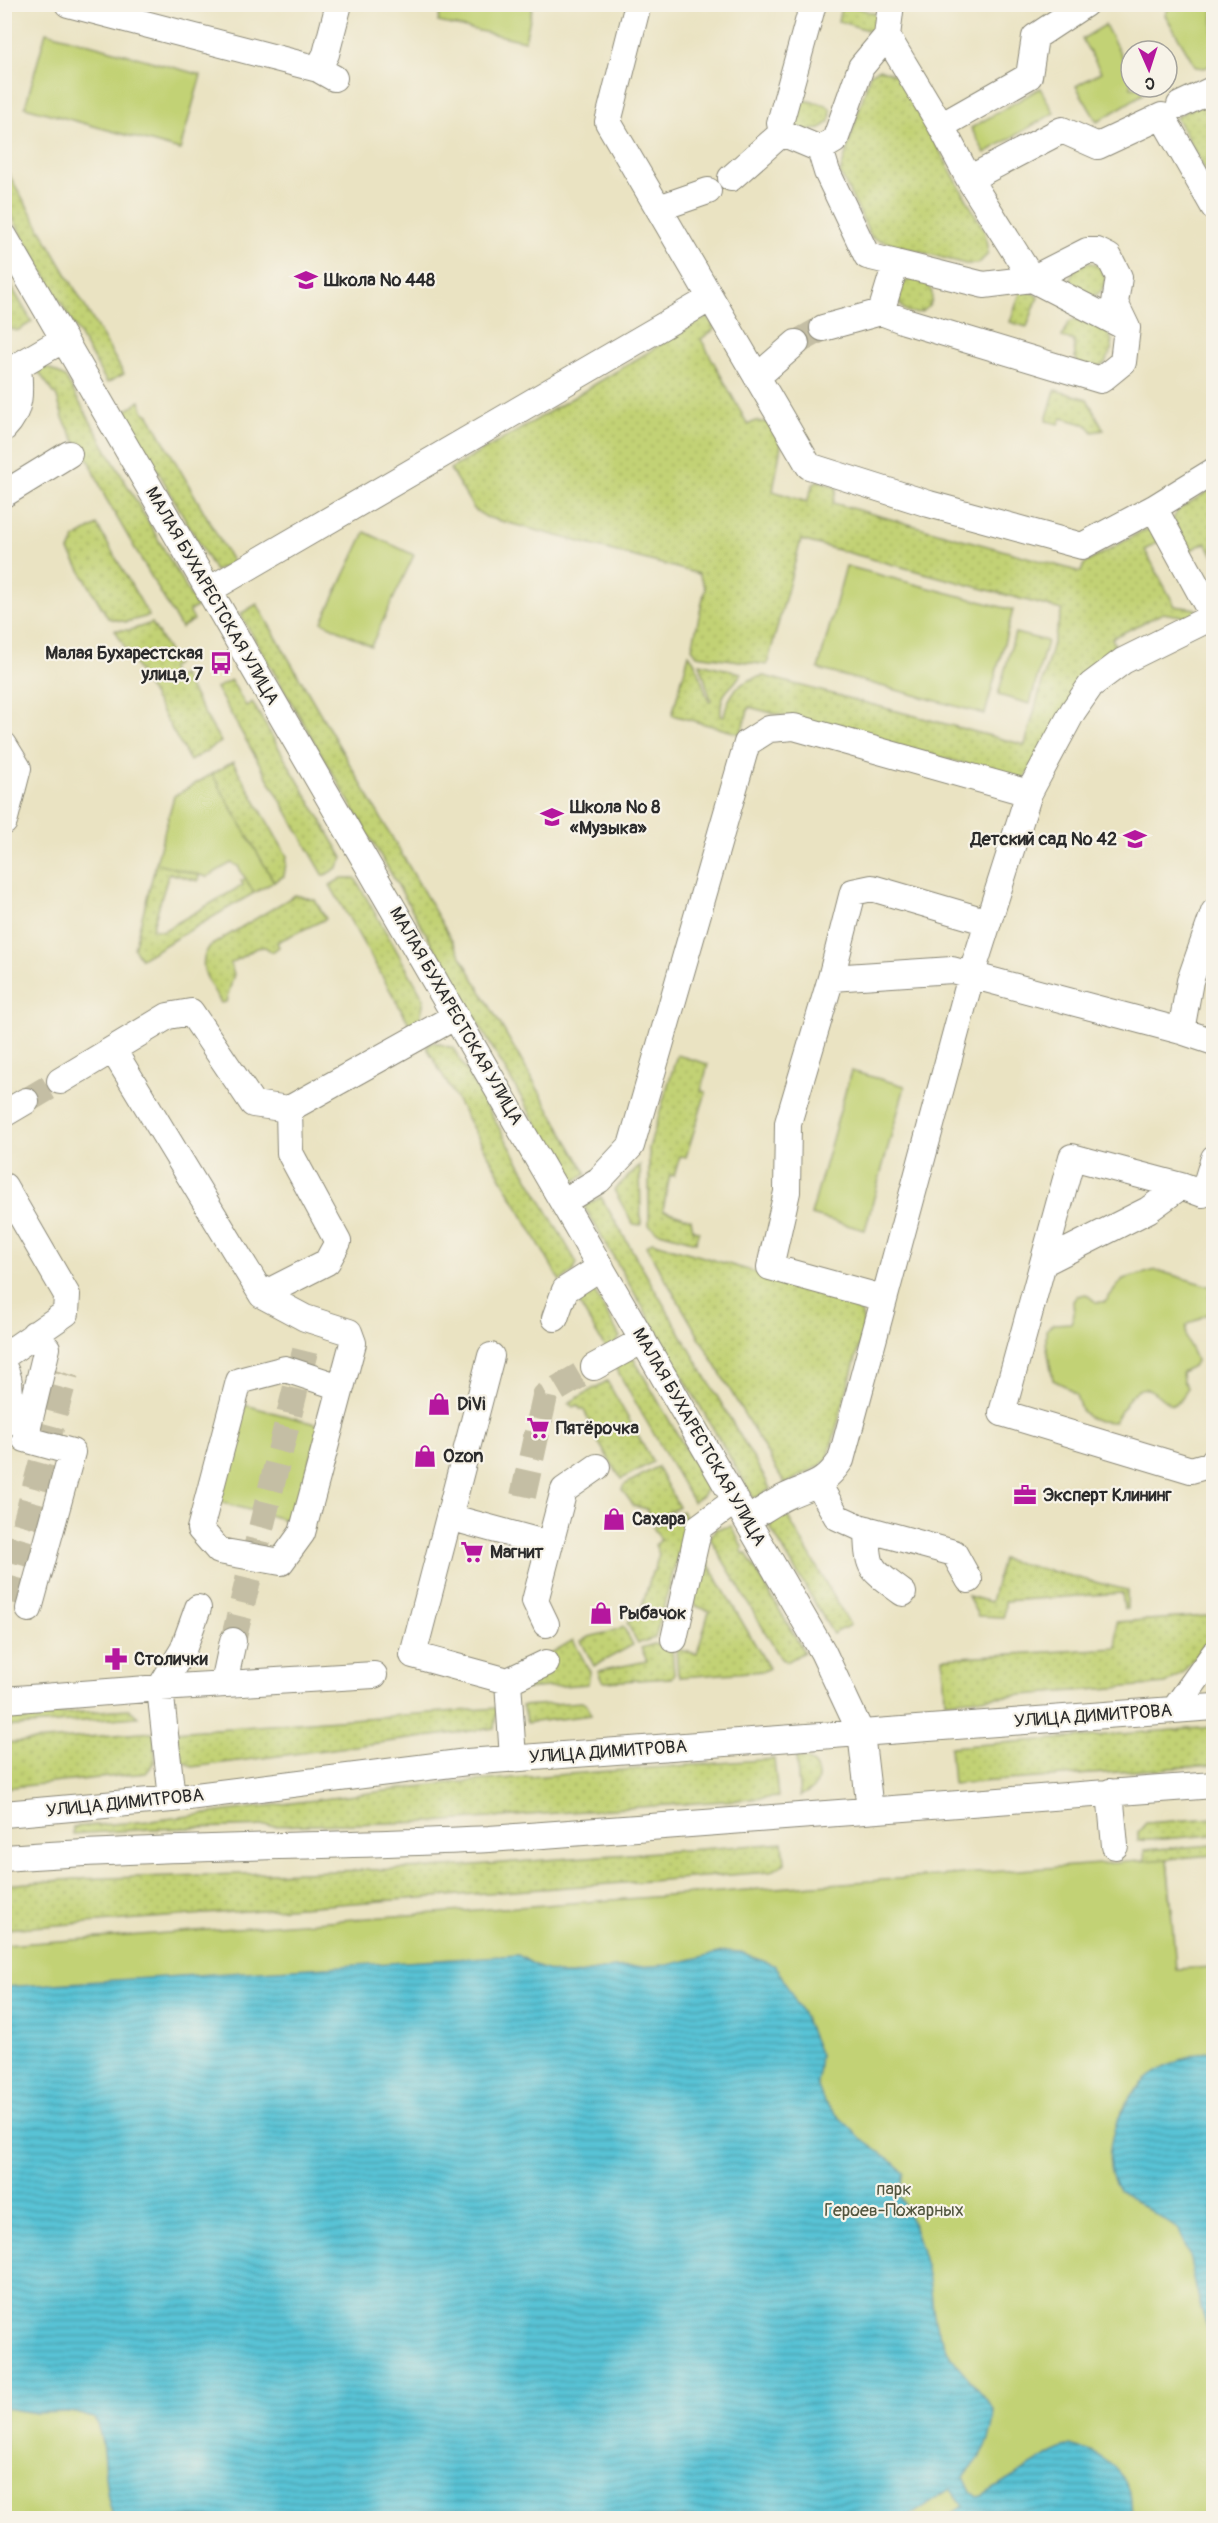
<svg xmlns="http://www.w3.org/2000/svg" width="1218" height="2523" font-family="Pangolin,sans-serif">
<style>
.grass{fill:url(#grass-dots);stroke:#767e50;stroke-width:1.5}
.green{fill:#c2d275;stroke:#767e50;stroke-width:1.5}
.water{fill:url(#water-rules);stroke:#427780;stroke-width:1.5}
.lines{fill:none;stroke-linecap:round;stroke-linejoin:round}
.minor-tunnel{stroke:#c4bea4;stroke-width:26;stroke-dasharray:26 13;stroke-linecap:butt}
.minor-casing{stroke:#8a8776;stroke-width:28}
.minor{stroke:#fff;stroke-width:26}
.labels{text-anchor:middle;dominant-baseline:central;stroke-width:4.5;stroke-linejoin:round;paint-order:stroke}
.poi-label{font-size:18px;font-weight:bold;fill:#2b2b2b;stroke:#f7f3e8;text-anchor:start}
.street-label{font-size:18px;fill:#2b2b2b;stroke:#f7f3e8}
.park-label{font-size:18px;fill:#51553e;stroke:#f7f3e8}
</style>
<defs>
<pattern id="grass-dots" width="8" height="8" patternUnits="userSpaceOnUse" patternTransform="scale(1.5)"><rect width="8" height="8" fill="#c2d275"/><path d="M2 2h.1M6 6h.1" fill="none" stroke="#a7b465" stroke-width="1.8" stroke-linecap="round"/></pattern>
<pattern id="water-rules" width="6" height="5" patternUnits="userSpaceOnUse" patternTransform="scale(1.5)"><rect width="6" height="5" fill="#59c3d5"/><path d="M0 2.5h6" fill="none" stroke="#4a9fad"/></pattern>
</defs>
<rect width="100%" height="100%" fill="#f7f3e8"/>
<filter id="ink" filterUnits="userSpaceOnUse"><feTurbulence type="fractalNoise" baseFrequency=".0167" numOctaves="2"/><feDisplacementMap in="SourceGraphic" scale="12" xChannelSelector="R" yChannelSelector="G"/><feConvolveMatrix kernelMatrix="1 2 1 2 8 2 1 2 1" color-interpolation-filters="sRGB"/></filter>
<filter id="wash" filterUnits="userSpaceOnUse"><feTurbulence type="fractalNoise" baseFrequency=".008" numOctaves="4" result="noise"/><feDisplacementMap in="SourceGraphic" scale="24" xChannelSelector="R" yChannelSelector="G"/><feGaussianBlur stdDeviation="1.35" result="paint"/><feColorMatrix in="noise" values="0 0 0 0 0 0 0 0 0 0 0 0 0 0 0 0 0 1.4 0 .05"/><feComposite in="paint" operator="in"/></filter>
<g filter="url(#wash)">
<rect width="100%" height="100%" fill="#eae3c2"/>
<path class="grass" d="M842 4 849 5 879 15 882 20 874 32 838 21Z
M879 69 897 75 985 232 988 254 978 264H965L872 238 840 173 870 74Z
M1213 97V184L1176 117Z
M795 98 826 105 831 110 830 121C818 133 801 135 791 119Z
M4 166 124 374 107 383 5 205Z
M1071 280a17 17 0 1 1 34 0a17 17 0 1 1-34 0Z
M4 274 32 322 17 331 5 327Z
M898 296a17 17 0 1 1 34 0a17 17 0 1 1-34 0Z
M1025 288 1038 297 1027 327 1010 322 1021 291Z
M708 316 715 329 701 339 748 425 755 421 770 423 781 445 773 491 807 502 813 485 818 480 837 488 833 503 1081 572 1084 564 1142 531 1152 529 1157 533 1154 535 1156 539 1159 538 1161 540 1145 550 1175 606 1196 609V615L1192 618 1163 613 1112 638 1119 655 1023 779 749 707 741 734 672 715 689 654 696 664 709 702 711 701 700 663 741 673C733 691 719 687 721 716H724C728 694 741 679 764 676L1025 745 1062 610 801 540 767 665 697 655 692 648 705 589 699 574 486 517 474 509 450 469 521 429Z
M1076 319C1101 327 1125 332 1104 364L1094 368 1078 363 1075 357 1074 341 1062 337 1069 322Z
M41 368H48L65 377 197 607 189 611 194 620 181 628 105 497 90 462 74 439 63 418 57 397 37 370Z
M1055 390 1087 399 1104 430 1093 432 1087 425 1062 418 1059 424 1046 421Z
M140 401 144 412 149 415 233 563 215 571 124 412Z
M1213 488V556L1206 542 1189 551 1173 519 1178 510Z
M97 525 149 616 126 622 108 618 69 551 75 538Z
M257 604 587 1174 571 1183 240 614Z
M152 623 176 664 170 668 175 678 182 675 221 742 190 761 115 630H131Z
M231 680 246 706 252 702 343 858 337 868 324 876 216 688Z
M233 762 287 856 284 876 274 882 212 774Z
M156 863 199 875 198 881 169 873 152 929 163 931 243 885 241 881 246 879 254 893 141 959 134 948Z
M342 878H355L424 999 420 1020 410 1025 330 885Z
M295 895 315 900 326 919 277 942 279 947 272 952 265 947 256 948 230 964 234 974 226 1002 221 1003C211 985 194 966 210 946Z
M433 1042 453 1048 577 1263 574 1271 560 1281 426 1046Z
M677 1055 708 1064 701 1091 706 1092 686 1157 680 1156 674 1176 670 1175 663 1210 691 1219 693 1230 699 1231 696 1242 656 1231 649 1225V1148Z
M640 1165 641 1225 633 1224 614 1190Z
M601 1197 766 1480 770 1489 754 1499 584 1206Z
M652 1242 845 1298C860 1304 865 1317 863 1332L828 1458 820 1466 785 1484 646 1246Z
M594 1291 620 1337 613 1347 607 1351 577 1300 585 1293Z
M633 1358 708 1487 702 1496 693 1502 614 1365Z
M607 1381 653 1462 621 1479 594 1435 595 1432 591 1431 594 1429 583 1409H580L578 1405 573 1407 568 1403Z
M657 1467 679 1507 650 1522 647 1509 634 1506 622 1490 624 1485Z
M784 1510 850 1625 833 1634 766 1520Z
M682 1511 687 1522 655 1638 638 1643 627 1623 640 1614 652 1572 654 1571 659 1554 655 1545 661 1540 653 1527Z
M731 1526 743 1548 741 1550 744 1554 746 1553 804 1652 787 1662 781 1659 710 1538 716 1529Z
M702 1553 769 1668 764 1671 680 1677 678 1674 676 1649 697 1654 709 1611 696 1606 693 1601Z
M1002 1559 1127 1590V1609H1124L1122 1593 1005 1601 1004 1617 978 1616 968 1596 991 1602Z
M1208 1616 1213 1618V1633L1184 1671 1166 1684 945 1701 943 1658 1117 1648 1116 1622Z
M623 1626 633 1645 594 1666 581 1641C594 1632 608 1636 623 1626Z
M573 1640 590 1672 588 1684 525 1689 546 1656Z
M654 1644 672 1648 674 1674 671 1678 605 1682 601 1679 598 1671 647 1661 641 1648Z
M582 1702 588 1706 591 1715 527 1723 522 1706Z
M497 1708 494 1728 192 1767 179 1758 175 1732Z
M129 1709 138 1717 5 1727V1718L23 1717V1720H26L27 1716Z
M1213 1727V1765L953 1784 950 1747Z
M154 1732 155 1762 146 1773 5 1788V1743Z
M796 1757C814 1758 823 1772 815 1788L800 1796Z
M774 1759 778 1797 432 1822 151 1829 73 1834V1827L150 1821 448 1783Z
M1213 1818V1835L1138 1841V1832L1146 1823Z
M783 1843 785 1863 770 1872 5 1929V1885L74 1879 432 1868Z
M1213 1845V1855L1167 1859 1172 1912 1149 1914 1144 1850Z"/>
<path class="green" d="M442 5V4L533 5 525 41 438 22Z
M1170 5H1213V64L1205 68 1196 67 1165 15Z
M1105 25 1131 73V87H1139L1143 94 1097 122 1076 86 1101 72 1082 39Z
M46 32 201 75 180 150 25 107Z
M1040 88 1054 113 985 153 971 128Z
M365 532 414 555 371 646 322 622Z
M846 566 1013 610 985 714 818 669Z
M1015 633 1047 641 1030 704 998 695Z
M212 774 274 882 254 893 238 866 231 863 207 877 156 863 174 796Z
M851 1071 905 1086 865 1230 811 1215Z
M1156 1270 1212 1287 1209 1297 1213 1311 1187 1325C1182 1342 1193 1347 1196 1361L1194 1365 1182 1372 1183 1381 1187 1387C1184 1396 1182 1402 1172 1405 1163 1402 1157 1392 1148 1389 1131 1384 1122 1413 1114 1422L1099 1421 1088 1417 1081 1410 1076 1395 1065 1386 1053 1380 1046 1343V1330L1053 1324 1071 1323 1074 1314 1073 1301 1077 1296 1086 1294 1096 1302H1105L1123 1279Z
M245 1405 320 1425 294 1522 219 1502Z
M1167 1859 1176 1969 1213 1967V2518H5V1945Z"/>
<path class="water" d="M726 1951 741 1952 776 1966 804 2017 820 2055 817 2084 824 2102 865 2142 895 2163 904 2173 899 2195C913 2219 927 2263 931 2291 933 2307 933 2320 940 2336 952 2365 977 2384 994 2410 994 2439 982 2457 964 2477L971 2492 977 2497 982 2496 1052 2453 1070 2445C1096 2452 1118 2463 1129 2490 1132 2498 1131 2510 1132 2518H945L963 2506 950 2489 907 2518H114C100 2486 109 2447 94 2418L71 2412 36 2413 5 2408V1987L518 1955 540 1968 563 1975H572L614 1968 668 1965Z
M1213 2049H1214L1213 2345 1201 2309 1189 2256 1179 2230 1119 2190C1096 2157 1119 2103 1146 2080 1165 2064 1190 2056 1213 2049Z"/>
</g>
<g filter="url(#ink)">
<g class="lines">
<path class="minor-tunnel" d="M796 343 823 328
M26 1101 60 1081
M523 1496 545 1396 594 1367
M4 1601 66 1373
M233 1641 306 1347"/>
<g class="minor-casing">
<path id="minor" d="M68 4 318 69 334 78
M638 4 608 122 809 466 929 504 1082 546 1154 508
M887 36 941 126 1029 76 1035 37 1085 4
M318 69 326 54 339 4
M1180 105 1214 89
M782 133 820 149 835 140 861 67 887 36 891 4
M782 133 780 123 813 4
M820 149 827 172 867 256 896 263
M731 178 782 133
M969 179 1062 130 1098 146 1162 116 1214 207
M659 208 708 191
M4 236 823 1652 861 1733 870 1810
M881 312 896 263 984 285 1032 279 969 179 941 126
M823 328 881 312 905 321 1101 380 1123 362 1127 328 1115 303 1119 277 1109 257 1097 251H1087L1032 279 1127 328
M4 374 64 339
M757 377 796 343
M4 428C22 410 20 390 18 366
M4 494 69 454
M209 590 711 298
M1213 616 1154 508 1214 471
M4 745 18 768 4 822
M831 978 952 970 1181 1031 1214 1042
M1181 1031 1190 981 1214 912
M113 1050 262 1295 305 1318 349 1332 353 1343 302 1533 281 1562 219 1551 200 1529 239 1381 285 1369 340 1387
M60 1081 168 1016 191 1012 253 1104 289 1109
M4 1114 26 1101
M1214 1158 1203 1194 1181 1186 1072 1157 1002 1413 1191 1470 1212 1464 1214 1460
M4 1186 67 1295 66 1313 4 1356
M563 1202 599 1180 631 1146 747 743 769 729 794 727 1029 793
M1043 1263 1148 1210 1181 1186
M262 1295 327 1262 338 1242 290 1153 289 1109 456 1016
M883 1298 770 1267 787 1192 788 1123 831 978 853 892 872 888 988 922
M555 1318 565 1290 601 1267
M491 1356 413 1655 508 1681 513 1759
M594 1367 643 1340
M4 1368C14 1386 9 1405 4 1424
M818 1484 837 1517 859 1527 954 1553 969 1580
M449 1517 548 1544
M747 1520C759 1513 771 1504 783 1498 811 1484 822 1488 841 1460L971 976 1029 793 1073 711 1091 685 1123 661 1214 616
M867 1529C868 1572 870 1568 903 1593
M29 1609 72 1452 25 1439 47 1348 34 1334
M546 1624 535 1601 564 1490 597 1467
M674 1639 699 1527 736 1500
M508 1681 546 1663
M224 1683 233 1641
M4 1700 160 1688 374 1675
M1174 1710 1214 1654
M1110 1792 1115 1846
M172 1799 160 1688 183 1650 198 1608
M4 1814 172 1799 467 1762 1214 1707
M4 1858C166 1846 327 1847 489 1839L1214 1785"/>
</g>
<use href="#minor" class="minor"/>
</g>
</g>
<defs>
<g id="school-bare" transform="scale(1.8)"><path d="M0-5L7-2L0 1L-7-2ZM-4 1L0 2.5L4 1V4Q0 6-4 4Z" fill="#b5179e" stroke="#f7f3e8" stroke-width="2.5" paint-order="stroke"/></g>
<g id="bus-bare" transform="scale(1.8)"><path d="M-5-6H5V4H4V6H2V4H-2V6H-4V4H-5ZM-3.5-4V0h7V-4ZM-3.5 1.2v1.5H-2V1.2ZM2 1.2v1.5H3.5V1.2Z" fill="#b5179e" stroke="#f7f3e8" stroke-width="2.5" paint-order="stroke"/></g>
<g id="shop-bare" transform="scale(1.8)"><path d="M-5-2.5h2.3a2.7 3.5 0 0 1 5.4 0H5L5.5 6h-11ZM-1.5-2.5h3a1.5 2.3 0 0 0-3 0Z" fill="#b5179e" stroke="#f7f3e8" stroke-width="2.5" paint-order="stroke"/></g>
<g id="supermarket-bare" transform="scale(1.8)"><path d="M-6-5.5h2.5l.6 2H6L4.5 2H-2.5L-4.4-4H-6ZM-1.5 3.2a1.3 1.3 0 1 0 .1 0ZM3 3.2a1.3 1.3 0 1 0 .1 0Z" fill="#b5179e" stroke="#f7f3e8" stroke-width="2.5" paint-order="stroke"/></g>
<g id="office-bare" transform="scale(1.8)"><path d="M-6-3h4V-5.5h4V-3h4V5H-6ZM-1-4.5V-3h2v-1.5ZM-6 0V1H6V0Z" fill="#b5179e" stroke="#f7f3e8" stroke-width="2.5" paint-order="stroke"/></g>
<g id="pharmacy-bare" transform="scale(1.8)"><path d="M-2-6h4v4h4v4h-4v4h-4v-4h-4v-4h4Z" fill="#b5179e" stroke="#f7f3e8" stroke-width="2.5" paint-order="stroke"/></g>
</defs>
<g fill-rule="evenodd">
<use href="#school-bare" x="306" y="280"/>
<use href="#bus-bare" x="221" y="663"/>
<use href="#school-bare" x="552" y="817"/>
<use href="#school-bare" x="1135" y="839"/>
<use href="#shop-bare" x="439" y="1404"/>
<use href="#supermarket-bare" x="538" y="1428"/>
<use href="#shop-bare" x="425" y="1456"/>
<use href="#office-bare" x="1025" y="1495"/>
<use href="#shop-bare" x="614" y="1519"/>
<use href="#supermarket-bare" x="472" y="1552"/>
<use href="#shop-bare" x="601" y="1613"/>
<use href="#pharmacy-bare" x="116" y="1659"/>
</g>
<g class="labels">
<g class="poi-label">
<text x="324" y="280">Школа № 448</text>
<text x="203" y="653" text-anchor="end">Малая Бухарестская<tspan x="203" dy="21">улица, 7</tspan></text>
<text x="570" y="807">Школа № 8<tspan x="570" dy="21">«Музыка»</tspan></text>
<text x="1117" y="839" text-anchor="end">Детский сад № 42</text>
<text x="457" y="1404">DiVi</text>
<text x="556" y="1428">Пятёрочка</text>
<text x="443" y="1456">Ozon</text>
<text x="1043" y="1495">Эксперт Клининг</text>
<text x="632" y="1519">Сахара</text>
<text x="490" y="1552">Магнит</text>
<text x="619" y="1613">Рыбачок</text>
<text x="134" y="1659">Столички</text>
</g>
<g class="street-label">
<text transform="translate(212 596) rotate(60)">МАЛАЯ БУХАРЕСТСКАЯ УЛИЦА</text>
<text transform="translate(456 1016) rotate(60)">МАЛАЯ БУХАРЕСТСКАЯ УЛИЦА</text>
<text transform="translate(699 1437) rotate(60)">МАЛАЯ БУХАРЕСТСКАЯ УЛИЦА</text>
<text transform="translate(1093 1716) rotate(-4)">УЛИЦА ДИМИТРОВА</text>
<text transform="translate(608 1752) rotate(-4)">УЛИЦА ДИМИТРОВА</text>
<text transform="translate(125 1803) rotate(-6)">УЛИЦА ДИМИТРОВА</text>
</g>
<g class="park-label">
<text x="894" y="2189">парк<tspan x="894" dy="21">Героев-Пожарных</tspan></text>
</g>
</g>
<rect width="1218" height="2523" fill="none" stroke="#f7f3e8" stroke-width="24"/>
<g transform="translate(1149 69) rotate(177)"><circle r="28" fill="#f7f3e8" stroke="#a5a39c" stroke-width="1.5"/>
<path d="M0-4.5L10 22L0 15L-10 22Z" fill="#b5179e"/>
<text y="-9" font-size="16" font-weight="bold" text-anchor="middle" fill="#2b2b2b">С</text>
</g>
</svg>
